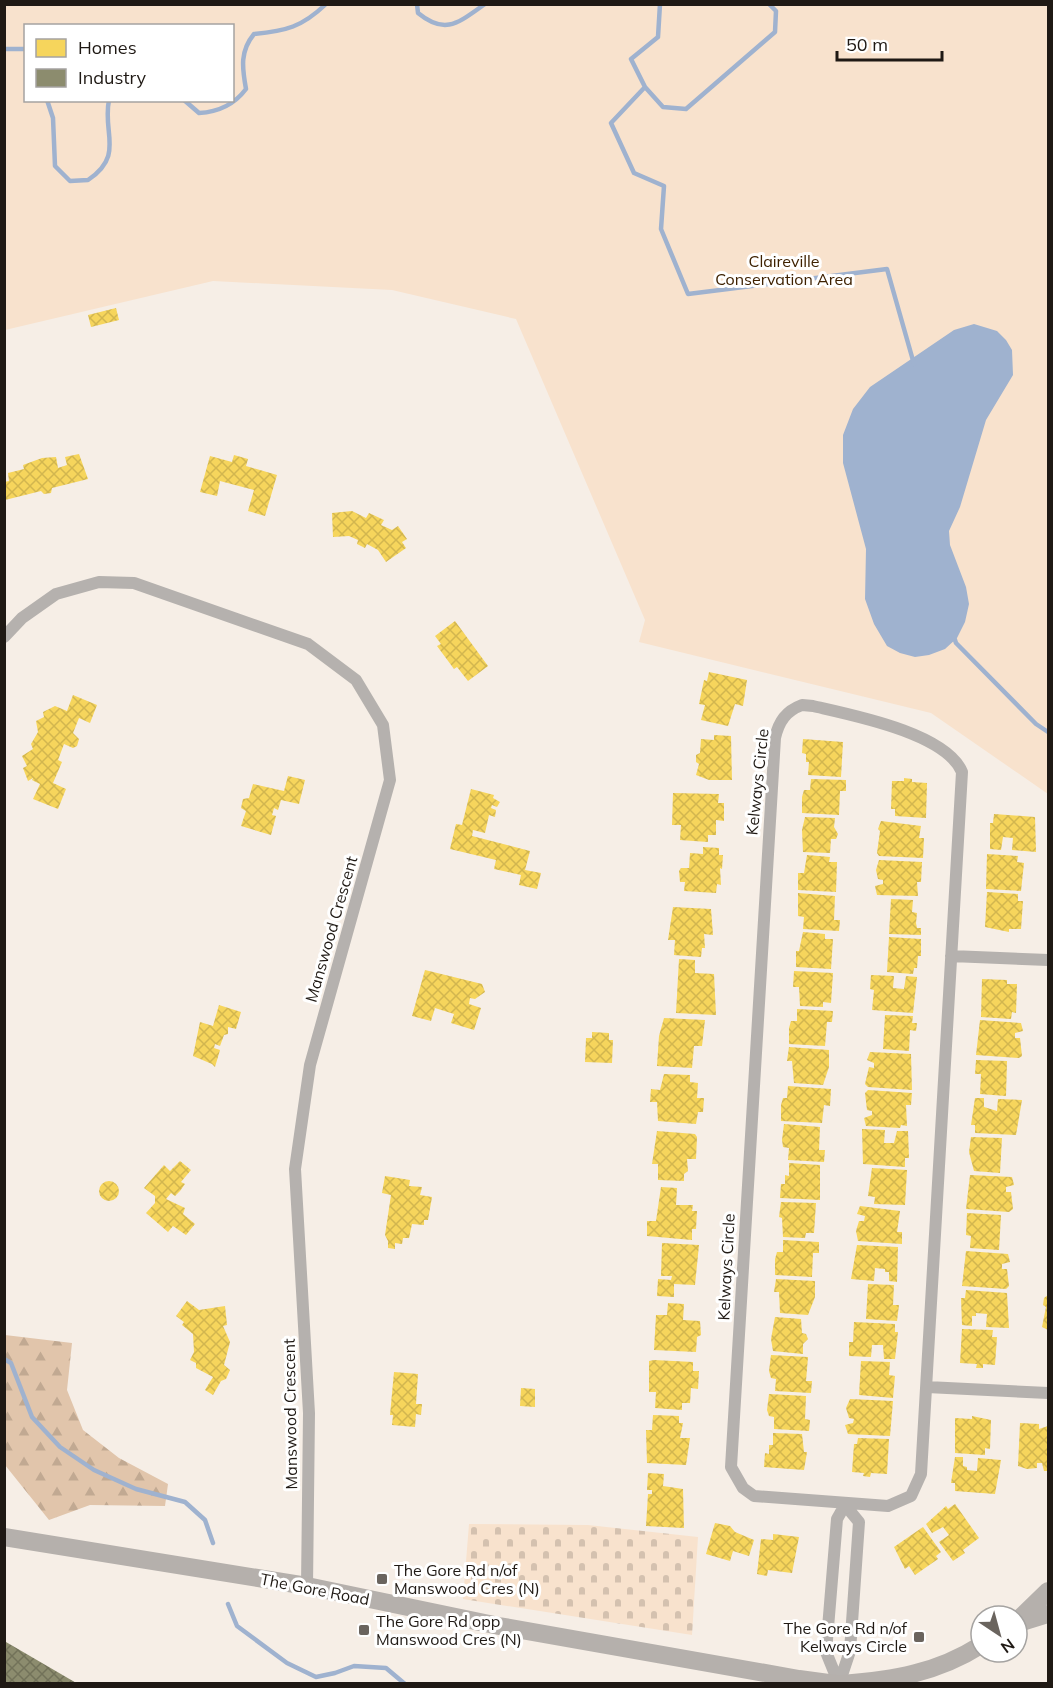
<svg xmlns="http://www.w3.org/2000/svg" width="1053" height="1688" font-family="Mulish,sans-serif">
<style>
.forest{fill:url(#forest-firs)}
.cemetery{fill:url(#cemetery-stones)}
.park{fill:#f8e2cd;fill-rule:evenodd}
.water{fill:#9fb2cf}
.homes{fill:url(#homes-cross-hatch)}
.industry{fill:url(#industry-cross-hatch)}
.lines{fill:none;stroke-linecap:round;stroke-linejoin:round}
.stream{stroke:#9fb2cf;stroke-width:4.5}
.street{stroke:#b5b1ae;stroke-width:12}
.secondary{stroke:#b5b0ac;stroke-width:18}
.poi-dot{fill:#6a645e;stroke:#fff;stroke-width:2}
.labels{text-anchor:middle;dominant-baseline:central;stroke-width:6;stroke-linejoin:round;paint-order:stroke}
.park-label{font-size:16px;fill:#3e2100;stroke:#fff}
.street-label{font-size:16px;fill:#1f1914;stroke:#fff}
.poi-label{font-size:16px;fill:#1f1914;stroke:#fff;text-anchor:start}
</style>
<defs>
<pattern id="forest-firs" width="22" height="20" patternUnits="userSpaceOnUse" patternTransform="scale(1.5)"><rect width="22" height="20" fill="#e1c5ab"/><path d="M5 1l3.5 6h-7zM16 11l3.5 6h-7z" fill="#c1a992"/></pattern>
<pattern id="cemetery-stones" width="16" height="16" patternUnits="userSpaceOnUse" patternTransform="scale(1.5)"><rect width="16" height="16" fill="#f8e2cd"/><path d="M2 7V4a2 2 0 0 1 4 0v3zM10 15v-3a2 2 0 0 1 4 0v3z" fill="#d4c1af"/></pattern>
<pattern id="homes-cross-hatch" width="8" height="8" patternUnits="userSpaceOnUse" patternTransform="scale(1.5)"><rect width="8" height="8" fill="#f6d55c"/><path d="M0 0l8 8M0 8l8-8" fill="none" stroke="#d2b64f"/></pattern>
<pattern id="industry-cross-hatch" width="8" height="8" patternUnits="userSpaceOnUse" patternTransform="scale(1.5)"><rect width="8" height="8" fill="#8c8c6e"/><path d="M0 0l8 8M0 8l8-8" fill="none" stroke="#727259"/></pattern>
</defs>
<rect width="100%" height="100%" fill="#f6eee6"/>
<path class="forest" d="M5 1335 72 1343 67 1390 83 1430 119 1458 168 1484 165 1506 90 1505 49 1520 5 1465Z"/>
<path class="cemetery" d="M469 1524 588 1525 698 1537 692 1635 463 1599Z"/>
<path class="park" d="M4 5H1048V794L931 713 639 642 645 620 516 319 392 290 213 281 5 330ZM26 26H232V100H26Z"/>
<path class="water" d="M974 324 997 331 1006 340 1012 350 1013 375 986 420 960 507 949 531 950 545 966 587 969 604 965 622 957 638 945 649 929 655 915 657 900 653 887 646 874 624 865 599 866 549 843 463V435L853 409 870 387 954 330Z"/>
<path class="homes" d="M116 308 119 320 91 327 88 315Z
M79 454 88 479 52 488 51 493 44 494 41 491 5 500 4 482 9 481 8 473 24 469 23 465 42 458 56 457 58 468 67 465 65 457Z
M234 455 248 459 246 466 277 475 265 516 248 511 254 490 220 481 217 496 200 492 210 456 232 462Z
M352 511 366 518 369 513 384 520 381 525 392 530 398 526 407 539 402 542 406 548 386 562 378 550 367 544 365 548 357 544 358 540 349 536 333 537 332 513Z
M455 621 488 666 468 681 457 667 454 669 437 646 441 644 435 636Z
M709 672 747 680 743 706 735 704 728 726 701 720 705 705 699 704 704 680 707 681Z
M73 695 97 705 90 723 79 718 73 733 79 739 77 746 73 748 64 744 58 760 62 762 53 783 66 789 58 809 33 799 40 784 32 780 33 778 28 781 23 768 27 766 22 756 33 749 31 744 38 732 36 721 44 717 43 712 55 706 67 711Z
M714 735 731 736 732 780H709L696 775 699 764 696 762V755L700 753 701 739 714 740Z
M803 739 843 742 841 777 808 775 809 762H806V754L802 753Z
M288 776 305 780 299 804 281 800 278 810 274 808 272 815 276 816 271 835 241 826 246 811 241 808 243 799 249 798 253 784 284 791Z
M904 778 912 779V782L927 783 926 818 895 816V809H891L892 781H904Z
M811 779 846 780V791H840L839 815 802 813V797L804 790H810Z
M471 789 494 795 493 798 500 802 497 807 492 805 491 808 496 810 495 817 489 815 485 833 473 830 472 836 530 851 525 870 541 873 537 889 519 885 521 875 494 869 496 860 450 849 456 824 462 825Z
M673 793 719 794 718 803H724V821L716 820V835H708V842L680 840 681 825H672Z
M994 814 1035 817 1036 852 1012 850 1013 838 1003 837 1001 850 990 849V823H993Z
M805 817 835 818 834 827 838 834 836 839H831L830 853 803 852 802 830Z
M881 821 921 826 919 838H924L923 858 879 856 877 853 880 831 878 829Z
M703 847 719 848V855H723L722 869 720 868 721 885 717 884 716 893 684 891 685 882H680L679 871 681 868H689L690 853 703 854Z
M987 854 1018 856 1017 862 1024 863 1021 891 986 889Z
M807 855 830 857 829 862H837L836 892 798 890V873H804Z
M879 860 922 862 921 882H917L918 896 877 895 875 886 883 884V880L878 879 876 870Z
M987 892 1018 894V901H1023L1021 929H1009V932L985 927Z
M798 893 835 896 834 920H840L839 931 803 929 804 917 798 916Z
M891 899 913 900 912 912 917 913 916 923 917 928H921V935L889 934Z
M673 907 711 909 713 935 704 934 705 948H702L701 957 674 955 675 940H668Z
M803 932 825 934V939H833L831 969 796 967V951H799Z
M889 937 921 939V956H918L917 968H914L913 974 887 972Z
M679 959 695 960V973L714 974 716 1015 676 1013Z
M425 970 482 984 485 992 475 999 470 998 469 1004 481 1008 474 1030 451 1023 454 1014 435 1008 431 1021 412 1016Z
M794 971 833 973 831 1003 823 1002V1007L800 1006 799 987H793Z
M871 975 894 976 893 988 904 989 906 976 917 977 913 1013 872 1010 874 990 870 989Z
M982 979 1007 980V984H1017L1016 1013 1012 1012 1011 1019 981 1017Z
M219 1005 241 1012 236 1029 228 1027V1034L224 1035 220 1046 215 1044 214 1048 220 1050 215 1067 212 1064 193 1056 200 1022 213 1026Z
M797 1009 833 1011 832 1022H827L825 1046 789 1044V1028L791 1021H797Z
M885 1015 913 1016 912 1023H917L916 1031 910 1030 909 1051 883 1049Z
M664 1018 705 1020 702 1046H694L692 1068 657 1066 659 1036Z
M980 1020 1021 1023 1023 1031 1015 1033V1038H1020L1022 1056 1019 1058 976 1055Z
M592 1032 609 1033V1040H613L612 1063 585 1062 586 1038H592Z
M789 1047 829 1050V1067L823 1085 794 1083 792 1061H787Z
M870 1052 911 1054 912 1090 868 1087 865 1084 869 1067 874 1068V1063L867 1060Z
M976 1060 1007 1061 1006 1096 980 1094 981 1074H975Z
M664 1074 690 1075V1082L698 1083 697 1098H704L703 1112H698L696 1124 658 1121 657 1102H650L651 1089 660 1090Z
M788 1086 831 1089 830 1106 824 1105 822 1123 781 1121V1105L783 1098H787Z
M868 1090 912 1093 911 1105H906L907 1126 901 1125 900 1128 866 1126 864 1118 872 1115V1111L867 1110 865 1093Z
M975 1098H984V1107L997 1111 998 1099 1022 1100 1016 1135 975 1133V1125H971Z
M784 1124 820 1127 819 1150H825L824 1162 788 1160 789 1148 783 1147 782 1140Z
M862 1129 885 1130 884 1143H894L897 1131H908L909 1158H905V1167L863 1164Z
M657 1131 695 1134 697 1137 696 1159H687L688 1171 684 1174V1181L658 1180V1164H652Z
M971 1137 1002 1138 1000 1173 974 1171 969 1152Z
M180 1161 191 1170 181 1182 185 1184 180 1191 175 1196 171 1193 166 1199 185 1208 183 1214 195 1224 186 1235 173 1226 168 1232 146 1213 155 1203V1196L144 1188 164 1165 170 1171Z
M789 1163 820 1165V1200L780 1198 781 1184H785V1175L789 1176Z
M872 1168 907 1170 905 1205 874 1204 875 1197 868 1196Z
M970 1175 1012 1177 1014 1185 1006 1187V1192H1011L1013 1209 1009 1212 966 1209Z
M385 1176 410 1180 409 1186 422 1187 420 1195 432 1197 428 1220H424V1225L412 1224 409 1238H403L402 1244 395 1243V1249L388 1248V1241L385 1235 391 1195 382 1193Z
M99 1191a10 10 0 1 1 20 0a10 10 0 1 1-20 0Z
M661 1187 677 1188 676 1205H693L692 1211H697L696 1229H692V1240L647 1236V1221H656Z
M781 1202 816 1203 814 1233H806L805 1238 783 1237 782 1218 779 1217Z
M860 1206 900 1211 897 1232H902V1244L858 1241 856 1231 859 1221H864L865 1216 857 1214Z
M967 1213 1001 1215 999 1250 970 1248 971 1236 966 1235Z
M783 1240 819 1242V1253H813L812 1277 775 1275V1259L777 1252H783Z
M662 1243 699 1245 695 1285 674 1284V1297L657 1296 658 1279 671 1280 672 1276H661Z
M857 1245 898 1247 897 1282 889 1281V1272H885V1269L875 1268 874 1281 851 1279Z
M966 1251 1008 1254 1010 1262 1002 1264V1269H1007L1009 1286 1006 1289 962 1286Z
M776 1279 815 1281V1297L808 1315 780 1313 779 1292H774Z
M868 1284 894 1285 893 1305H899L897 1321 866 1319Z
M966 1290 1007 1293 1009 1328 986 1327 987 1314 976 1313V1316H972V1326L962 1325 961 1298H965Z
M1048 1295V1330L1042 1327 1046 1307 1043 1305 1044 1298Z
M187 1301 199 1310 225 1306 227 1325 223 1326 230 1342 224 1365 230 1370 226 1379 221 1381 213 1395 205 1390 213 1377 196 1368V1363L190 1360 194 1352 193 1334 182 1325 184 1322 176 1316Z
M668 1303 684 1304 683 1320 700 1321 701 1335 697 1337 696 1352 654 1350 656 1315H667Z
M775 1317 801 1319 802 1333 806 1334 808 1339 803 1344V1354L773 1351 771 1339Z
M854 1322 895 1324V1332H898L895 1359H884L883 1345H872L871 1357 849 1356V1342H853Z
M962 1329 993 1330 992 1337H997L995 1365 983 1364V1368H976L977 1364 960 1363Z
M771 1355 808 1357 806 1381H812L811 1393 775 1391 776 1379 771 1378 769 1371Z
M654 1360 693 1362V1371H699L698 1389 691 1388 690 1403H682V1410L655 1408 656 1392H649V1361Z
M861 1361 890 1362 889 1375 895 1376 893 1398 859 1395Z
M394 1372 418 1374 416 1404H422L421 1415 416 1414 415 1427 392 1425 393 1415H390Z
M521 1388 535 1389V1407L520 1406Z
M769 1394 806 1396 805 1419 810 1420 809 1431 774 1429V1417L769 1416 767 1410Z
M850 1399 893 1401 890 1436 848 1434 845 1425 853 1423 854 1419 849 1418 846 1408Z
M653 1415 679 1416V1423H683L680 1438H690L686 1465 647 1463 646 1430H652Z
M972 1416 991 1420 990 1449 985 1448V1455L955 1453V1418L972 1419Z
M1020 1423 1039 1424V1429L1048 1426V1471H1044L1042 1463H1037V1468L1027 1469 1018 1466Z
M773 1433 802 1434 804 1452H807L804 1470 764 1467 765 1453 769 1454V1445H773Z
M858 1438 889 1439 887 1474 871 1473 870 1477 863 1476 864 1473 852 1472 854 1444H857Z
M955 1457H963V1466L967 1467V1470L977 1471 978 1458 1001 1460 995 1494 955 1491V1483H951Z
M648 1473 664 1474 663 1486 683 1489 684 1528 646 1526 648 1494H652V1490H647Z
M955 1504 979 1538 963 1550 965 1553 953 1561 939 1542 949 1535 943 1527 932 1533 926 1524 946 1506 948 1509Z
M715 1523 730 1526 735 1532 754 1540 749 1556 733 1551 730 1561 706 1554Z
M923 1527 941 1552 936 1556 938 1559 915 1575 909 1566 905 1569 894 1547Z
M773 1534 799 1537 792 1573 768 1570 767 1576 757 1574 761 1539 773 1540Z"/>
<path class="industry" d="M4 1641 6 1642 78 1684H4Z"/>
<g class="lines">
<path class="stream" d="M417 4 418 13C446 36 459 22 485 4
M660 4 658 37 631 59 645 87 663 107 686 109 775 32 776 11 769 4
M4 49H26
M645 87 611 123 634 173 664 186 661 229 688 294 887 269 914 364
M47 100 53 118 55 166 70 181 88 180C125 155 102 133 109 100
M184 100 199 113C218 112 234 105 246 89 242 67 240 51 254 34 286 31 302 27 326 4
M953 634 956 643 1036 724 1048 732
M4 1359 11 1363 32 1417 60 1447 94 1470 136 1489 185 1502 205 1520 213 1543
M228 1604 237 1626 287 1663 316 1677 335 1673 354 1666 386 1668 405 1684"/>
<path class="street" d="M4 637 22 618 56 594 99 582 134 583 308 644 356 680 383 725 390 780 310 1065 295 1169 309 1413 307 1586
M802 705 813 706C852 715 946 733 962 772L921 1474 911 1496 888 1506 754 1496 743 1488 731 1467 775 738C779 721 786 711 802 705Z
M951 956 1048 960
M927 1387 1048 1393
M845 1505 859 1522 850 1651 839 1684 826 1652 837 1519Z"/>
<path class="secondary" d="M4 1537 307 1586 499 1626 799 1679 836 1684
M1017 1621 1048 1591
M1019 1623 1048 1614
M842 1684C893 1680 937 1673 981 1645"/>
</g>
<g class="poi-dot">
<rect x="376" y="1573" width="12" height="12" rx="3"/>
<rect x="358" y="1624" width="12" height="12" rx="3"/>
<rect x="913" y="1631" width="12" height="12" rx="3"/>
</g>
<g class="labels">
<g class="park-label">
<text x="784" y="261">Claireville<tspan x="784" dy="18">Conservation Area</tspan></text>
</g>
<g class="street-label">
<text transform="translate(757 782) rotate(-84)">Kelways Circle</text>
<text transform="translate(331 929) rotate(-74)">Manswood Crescent</text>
<text transform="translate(726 1267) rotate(-87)">Kelways Circle</text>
<text transform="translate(290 1414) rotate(-91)">Manswood Crescent</text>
<text transform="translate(315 1589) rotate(11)">The Gore Road</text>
</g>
<g class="poi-label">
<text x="394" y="1570">The Gore Rd n/of<tspan x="394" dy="18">Manswood Cres (N)</tspan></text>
<text x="376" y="1621">The Gore Rd opp<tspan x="376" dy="18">Manswood Cres (N)</tspan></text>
<text x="907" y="1628" text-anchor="end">The Gore Rd n/of<tspan x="907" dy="18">Kelways Circle</tspan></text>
</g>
</g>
<rect width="1053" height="1688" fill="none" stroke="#1f1914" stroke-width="12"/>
<rect x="24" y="24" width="210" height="78" fill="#ffffff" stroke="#a5a3a1" stroke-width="1.5"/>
<rect x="36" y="39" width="30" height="18" fill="#f6d55c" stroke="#a5a3a1" stroke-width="1.5"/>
<text x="78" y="54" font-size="18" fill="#1f1914">Homes</text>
<rect x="36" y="69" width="30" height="18" fill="#8c8c6e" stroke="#a5a3a1" stroke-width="1.5"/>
<text x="78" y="84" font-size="18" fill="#1f1914">Industry</text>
<g transform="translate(999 1634) rotate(144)"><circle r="28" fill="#ffffff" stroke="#a5a3a1" stroke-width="1.5"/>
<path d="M0-4.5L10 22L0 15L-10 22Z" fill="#6a645e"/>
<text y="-9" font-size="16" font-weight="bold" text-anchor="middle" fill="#1f1914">N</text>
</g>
<path d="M837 51v9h105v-9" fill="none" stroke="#1f1914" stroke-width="3"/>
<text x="846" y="51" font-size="18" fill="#1f1914" stroke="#ffffff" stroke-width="4.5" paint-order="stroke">50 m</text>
</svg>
